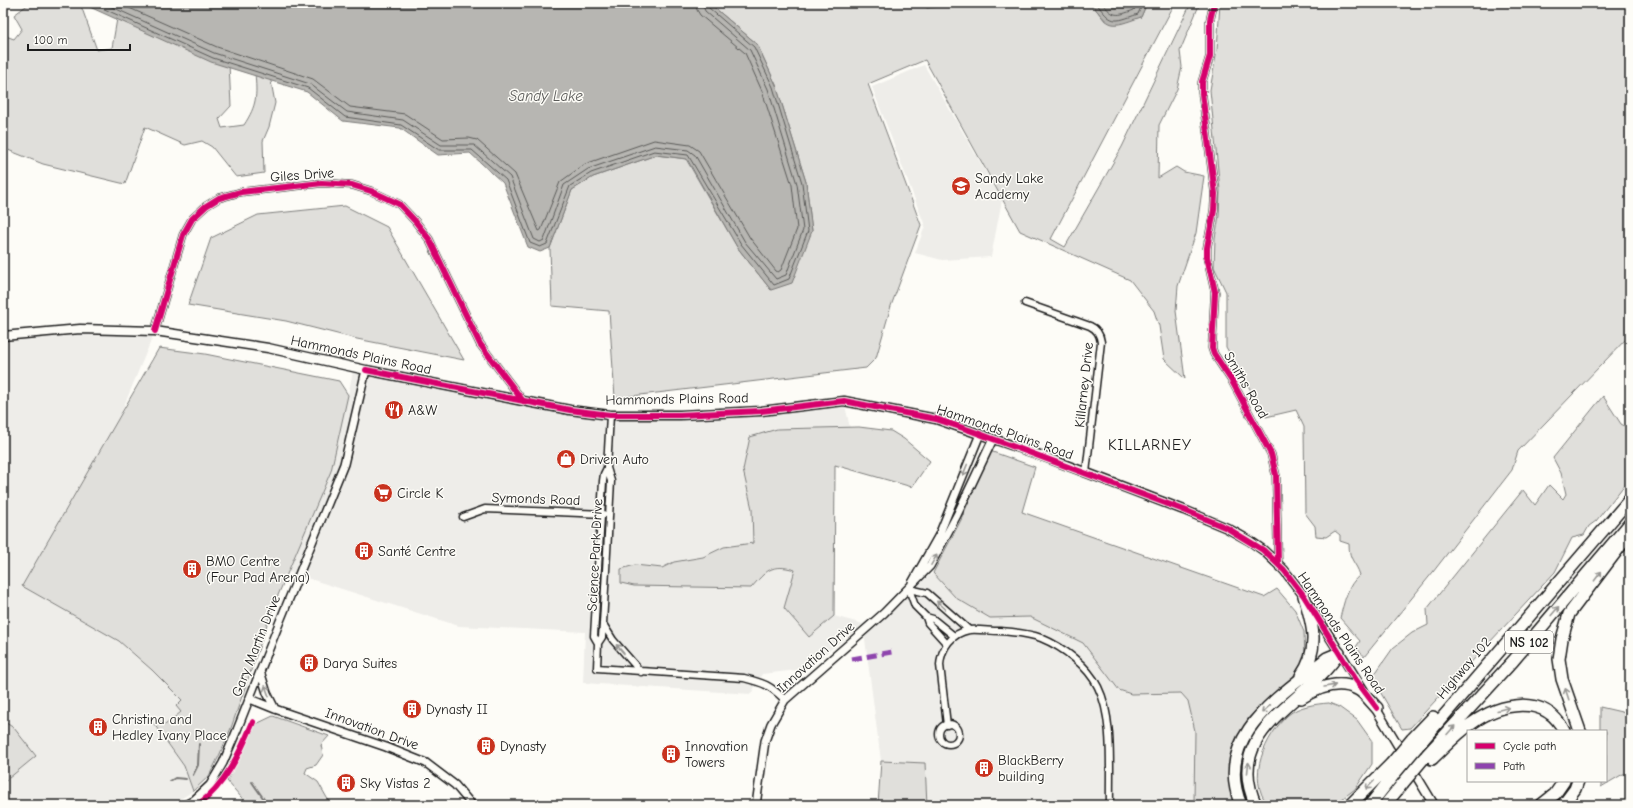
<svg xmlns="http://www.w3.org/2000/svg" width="1633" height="808" font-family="'Comic Neue',sans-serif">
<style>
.built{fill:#eeede9}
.green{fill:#e0dfdb;stroke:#7e7e7c}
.water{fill:#b7b6b2;stroke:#797876}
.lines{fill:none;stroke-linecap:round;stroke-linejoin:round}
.shore{stroke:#5a5a58;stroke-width:1}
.stream{stroke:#797876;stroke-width:2}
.minor-casing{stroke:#1c1c1c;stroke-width:9}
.tertiary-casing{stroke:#1c1c1c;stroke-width:10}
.secondary-casing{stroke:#1c1c1c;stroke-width:11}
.motorway-casing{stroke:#1c1c1c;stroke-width:14}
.minor{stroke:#fdfcf7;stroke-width:6}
.tertiary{stroke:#fdfcf7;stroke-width:7}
.secondary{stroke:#fdfcf7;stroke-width:8}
.motorway{stroke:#fdfcf7;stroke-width:11}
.motorway-bridge-casing{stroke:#1c1c1c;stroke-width:14;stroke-linecap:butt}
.motorway-bridge{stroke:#fdfcf7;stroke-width:11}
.quiet{stroke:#8e44ad;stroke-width:5;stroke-dasharray:10 5;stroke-linecap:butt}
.cycleway-casing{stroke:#fdfcf7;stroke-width:8}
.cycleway{stroke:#d6006c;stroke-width:6}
.oneway{stroke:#989794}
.labels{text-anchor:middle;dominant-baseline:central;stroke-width:3;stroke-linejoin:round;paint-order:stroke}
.shield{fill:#fdfcf7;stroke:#605f5e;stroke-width:1}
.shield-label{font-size:13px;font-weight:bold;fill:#1c1c1c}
.street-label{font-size:14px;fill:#1c1c1c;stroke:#fdfcf7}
.poi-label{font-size:14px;fill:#1c1c1c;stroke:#fdfcf7;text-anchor:start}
.water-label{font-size:15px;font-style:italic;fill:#5a5a58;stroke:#fdfcf7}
.neighbourhood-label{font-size:15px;letter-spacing:1px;fill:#1c1c1c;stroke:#fdfcf7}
</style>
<rect width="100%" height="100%" fill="#fdfcf7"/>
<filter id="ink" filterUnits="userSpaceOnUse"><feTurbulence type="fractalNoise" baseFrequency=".025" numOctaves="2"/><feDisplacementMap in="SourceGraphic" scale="8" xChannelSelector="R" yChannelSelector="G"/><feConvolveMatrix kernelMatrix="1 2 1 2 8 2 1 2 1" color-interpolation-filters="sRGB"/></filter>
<g filter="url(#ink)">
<path class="built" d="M924 65 1002 200 991 257 942 260 915 253 925 226 872 87Z
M80 329 155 331 114 430 23 586 119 641 152 670 182 700 181 711 165 726 159 721 154 725 184 766 193 791 171 805H3V783L36 756 14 728 3 721V336Z
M354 367 570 410 680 415 844 401 850 428 819 429 750 437 743 470 752 509 753 543 724 547 703 557 674 562 662 568 635 565 621 569 622 583 634 586H678L784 567 795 570 784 608 809 637 834 616 863 624 933 573 956 598 990 618 1030 617 1083 643 1119 690 1131 694 1181 693 1188 701 1195 731V761L1201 805H927L925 763 881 761 863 624 806 669 762 674 751 694 583 683 585 632 459 626 288 572 331 471Z"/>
<path class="green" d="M30 3H80L97 50 112 48 118 13 229 64 231 106 219 119 222 128 244 125C257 105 257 96 255 73L270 76 275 103 269 127 263 141 264 173 236 177 212 147 202 141 185 145 145 127 125 184 43 164 3 148V35L14 39 22 29 14 15Z
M709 3H921L927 8 960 3H1091L1105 21 1141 17 1147 3H1175L1051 239 1065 247 1122 147 1191 3H1200L1180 51 1182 67 1177 89 1159 125 1158 178 1176 167 1184 172 1204 176 1196 233 1178 286 1176 311 1185 379 1164 359 1159 326 1154 311 1130 280 1020 231 925 60 868 84 921 225 891 306 876 358 866 368 615 398 609 311 552 306 550 248 572 190 593 177 656 155 686 159 737 247 771 290 812 231 806 182 776 85 757 44Z
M1220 3H1630V335L1518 451 1512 470 1433 572 1364 657 1356 647 1360 641 1340 618C1344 603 1347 585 1360 575 1356 562 1349 561 1349 544L1340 541V535L1335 531 1326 537 1316 536 1315 526 1305 513 1304 427 1296 410 1266 417 1226 347V292L1214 267 1215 238 1219 216 1220 190 1210 90 1217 50Z
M345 206 387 227 464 360 357 339 286 321 188 305 211 238 258 215Z
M159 348 205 354 339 381 348 395 331 471 273 607 231 728 219 756 209 776 193 791 184 766 154 724 159 720 165 725 181 712 176 706 182 700 152 670 119 641 22 586Z
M1603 396 1621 424 1630 429V478L1596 521 1589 526 1584 535 1572 538 1555 572 1410 728 1402 729 1372 678 1393 648 1412 633 1428 625 1427 609 1523 490 1535 505 1549 485 1563 499 1566 494 1561 473 1553 458Z
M859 427 891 431 904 439 930 461 912 487 835 465 834 616 809 637 784 608 795 570C771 563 766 571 751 588L634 586 621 583V569L635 565 662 568 674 562 703 557 724 547 753 543 752 509 743 470 750 437 777 429Z
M990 451 1035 467 1022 512 1264 597 1277 589 1295 610 1304 632 1305 658 1289 683 1265 702 1249 717 1234 743 1230 763V786L1235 805H1201L1194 802 1195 731 1188 701 1181 693 1131 694 1119 690 1083 643 1030 617 990 618 956 598 933 573 961 520Z
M1329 703 1339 707 1357 720 1372 741V764L1355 789 1334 805H1268C1246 778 1265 736 1288 715 1299 706 1315 704 1329 703Z
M1600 707 1630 714V774H1623L1601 787V781H1606V731H1600Z
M273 716 329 736 321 745 323 755 316 765 307 768 305 773 318 782 331 805H248L227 781 234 768 252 726Z
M3 721 14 728 36 756 3 783Z
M881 761 925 763 927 805H878Z"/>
<path class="water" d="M81 3H709L757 44 776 85 806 182 812 231 792 283 771 290 737 247 687 159 656 155 593 177 572 190 550 248 540 252 528 247 503 183 470 153 438 155 400 128 343 121 307 92 211 62Z
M1091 3H1147L1141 17C1110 28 1111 29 1091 3Z"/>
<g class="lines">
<path class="shore" d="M91 3 213 58 308 88 345 117 401 125 439 150H472L506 180 530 243 540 247 547 244 570 186 591 173 654 151 688 155 741 244 774 285 789 279 808 231 802 183 773 87 754 47 709 8 707 3
M103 3 214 53 310 84 347 112 403 120 441 145H474L510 177 534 239 540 242 544 240 564 185 588 169 655 146 688 150 695 155 745 242 776 279 786 275 803 230 797 184 768 89 750 50 705 11 702 3
M118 3 217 47 313 79 350 107 405 114 443 139 469 138 477 140 515 174 539 231 541 230 560 182 585 164 654 140 690 145 699 151 750 238 776 271 778 272 781 270 797 229 792 185 762 91 745 53 700 15 697 10 696 3
M1096 3C1112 24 1113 23 1138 14L1143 3
M1102 3C1114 18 1117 16 1134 10L1137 3"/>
<path class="stream" d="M1630 382 1627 386 1630 392
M193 775 198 765 199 744
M170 781 175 778 186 779
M252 782 268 805"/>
<g class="minor-casing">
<path id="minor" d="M1214 3 1210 20V56L1202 82V93L1215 194 1214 210 1207 248V257L1215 292 1212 348 1214 354 1232 381 1271 454 1276 475 1278 563
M1025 303 1090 326C1097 329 1100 335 1101 342L1086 473
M155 331 183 235 192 219 206 206 219 198 241 192 322 183 352 185 371 191 399 204 415 221 429 239 480 344 523 401
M607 468 604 474 603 481 594 636 598 643 597 668 744 678C764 683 770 685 785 700
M463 517 485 509 604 514
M909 589 927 593 969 630
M909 589 915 606 926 617 933 619 954 636
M926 617 928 623 947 644
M603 624 613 640 641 672
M598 643 602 637 603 624 611 481 607 468 610 415
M939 734a10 10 0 1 1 20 0a10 10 0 1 1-20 0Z
M947 725 940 665C941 648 952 633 969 630 978 629 990 631 999 631 1013 632 1028 633 1041 638 1063 647 1088 666 1098 687 1114 719 1109 770 1110 805"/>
</g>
<g class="tertiary-casing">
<path id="tertiary" d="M912 583 939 535 980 434
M260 671 267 693 275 709
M250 699 275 709 386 747 426 763 455 785 472 805
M185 805 194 800 210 785 223 763 237 730 280 621 344 464 366 370
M756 805 765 741 771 724 785 700 884 613 930 566 957 515 993 439"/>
</g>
<g class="secondary-casing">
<path id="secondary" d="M3 336 80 329 155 331 268 348 366 370 523 401 570 410 610 415H680L761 411 844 401 936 419 1037 454 1184 510 1227 528 1250 541 1263 550 1284 570 1304 596 1364 691
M1373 704 1434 805"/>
</g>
<g class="motorway-casing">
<path id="motorway" d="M1301 676C1320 649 1313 625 1304 596
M1301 698C1317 688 1338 679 1357 689 1364 692 1371 702 1377 708
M1580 731 1562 679 1559 659 1562 639 1569 614 1628 536
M1412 739 1433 717
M1417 747 1630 499
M1424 758 1513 661 1630 523
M1432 759C1445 747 1457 733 1471 724 1500 703 1545 693 1564 731
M1241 805C1212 736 1282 695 1327 658L1339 653
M1256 805C1221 731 1307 703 1339 653
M1350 805 1391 764
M1370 805 1396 772
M1385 805 1403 783
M1541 805 1555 794 1564 781
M1563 805 1575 789 1578 781"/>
</g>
<use href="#minor" class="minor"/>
<use href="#tertiary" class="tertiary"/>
<use href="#secondary" class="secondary"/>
<use href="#motorway" class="motorway"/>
<g class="motorway-bridge-casing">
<path id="motorway-bridge" d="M1391 764 1412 739
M1396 772 1417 747
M1403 783 1424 758"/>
</g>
<use href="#motorway-bridge" class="motorway-bridge"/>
<path class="quiet" d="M852 659 892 652"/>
<g class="cycleway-casing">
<path id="cycleway" d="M1214 3 1210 20V56L1202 82V93L1215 194 1214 210 1207 248V257L1215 292 1212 348 1214 354 1232 381 1271 454 1276 475 1278 563
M155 331 183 235 192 219 206 206 219 198 241 192 322 183 352 185 371 191 399 204 415 221 429 239 480 344 523 401
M366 370 570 410 610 415H680L761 411 844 401 936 419 969 430 1184 510 1227 528 1263 550 1284 570 1304 596 1356 680 1377 708
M198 805C226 784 240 753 253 722"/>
</g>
<use href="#cycleway" class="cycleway"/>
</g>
<defs><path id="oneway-shaft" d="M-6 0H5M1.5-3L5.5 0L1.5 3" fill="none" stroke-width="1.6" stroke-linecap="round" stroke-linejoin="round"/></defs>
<g class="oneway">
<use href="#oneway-shaft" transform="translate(965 470) rotate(112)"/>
<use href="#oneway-shaft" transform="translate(934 560) rotate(-60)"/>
<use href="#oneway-shaft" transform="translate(1598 576) rotate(-53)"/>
<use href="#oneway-shaft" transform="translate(941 605) rotate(-138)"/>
<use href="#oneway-shaft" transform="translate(1555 611) rotate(-50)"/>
<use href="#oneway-shaft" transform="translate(620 649) rotate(-131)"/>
<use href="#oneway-shaft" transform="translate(1330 686) rotate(-10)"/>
<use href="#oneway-shaft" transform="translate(267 691) rotate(-110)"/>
<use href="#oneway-shaft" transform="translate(1567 694) rotate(-108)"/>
<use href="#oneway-shaft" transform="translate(1266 709) rotate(137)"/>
<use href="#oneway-shaft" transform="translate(1503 709) rotate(-14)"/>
<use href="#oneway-shaft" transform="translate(1451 730) rotate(-48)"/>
<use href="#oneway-shaft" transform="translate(1248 768) rotate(-84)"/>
<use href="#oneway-shaft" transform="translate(1370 785) rotate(135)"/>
</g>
</g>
<defs>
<g id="school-disc" transform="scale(1)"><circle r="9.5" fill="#c8321e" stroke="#fdfcf7"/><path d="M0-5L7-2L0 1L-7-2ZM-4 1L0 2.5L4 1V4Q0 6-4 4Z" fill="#fff"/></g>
<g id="restaurant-disc" transform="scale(1)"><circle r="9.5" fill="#c8321e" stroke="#fdfcf7"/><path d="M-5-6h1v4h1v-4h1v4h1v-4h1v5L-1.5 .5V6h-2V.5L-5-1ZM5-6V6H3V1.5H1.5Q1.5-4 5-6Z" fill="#fff"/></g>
<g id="shop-disc" transform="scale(1)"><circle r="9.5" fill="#c8321e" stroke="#fdfcf7"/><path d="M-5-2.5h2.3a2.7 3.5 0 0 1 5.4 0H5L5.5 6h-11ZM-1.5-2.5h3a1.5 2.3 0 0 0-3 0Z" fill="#fff"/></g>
<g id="supermarket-disc" transform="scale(1)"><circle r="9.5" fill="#c8321e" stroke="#fdfcf7"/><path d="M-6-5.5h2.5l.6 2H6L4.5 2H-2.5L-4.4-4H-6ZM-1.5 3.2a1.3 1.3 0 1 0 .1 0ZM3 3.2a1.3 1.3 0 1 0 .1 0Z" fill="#fff"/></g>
<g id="building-disc" transform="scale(1)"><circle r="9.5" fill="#c8321e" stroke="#fdfcf7"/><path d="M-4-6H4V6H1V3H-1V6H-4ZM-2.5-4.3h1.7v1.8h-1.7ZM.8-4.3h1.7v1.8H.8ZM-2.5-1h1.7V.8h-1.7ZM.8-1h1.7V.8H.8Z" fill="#fff"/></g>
</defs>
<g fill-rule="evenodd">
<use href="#school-disc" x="961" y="186"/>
<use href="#restaurant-disc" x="394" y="410"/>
<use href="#shop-disc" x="566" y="459"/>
<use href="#supermarket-disc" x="383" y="493"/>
<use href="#building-disc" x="364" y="551"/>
<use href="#building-disc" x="192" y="569"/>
<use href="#building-disc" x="309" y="663"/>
<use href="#building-disc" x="412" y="709"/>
<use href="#building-disc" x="98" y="727"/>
<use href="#building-disc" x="486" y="746"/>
<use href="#building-disc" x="671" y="754"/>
<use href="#building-disc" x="984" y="768"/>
<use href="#building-disc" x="346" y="783"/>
</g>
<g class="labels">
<rect class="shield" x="1505" y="631" width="48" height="22" rx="3"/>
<g class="shield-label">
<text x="1529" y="642">NS 102</text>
</g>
<g class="street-label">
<text transform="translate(302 175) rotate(-4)">Giles Drive</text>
<text transform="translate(361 355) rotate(12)">Hammonds Plains Road</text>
<text transform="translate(1084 385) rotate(-84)">Killarney Drive</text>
<text transform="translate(1246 385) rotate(60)">Smiths Road</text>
<text transform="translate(677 399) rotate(-1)">Hammonds Plains Road</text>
<text transform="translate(1005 432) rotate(19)">Hammonds Plains Road</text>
<text transform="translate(536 499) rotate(2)">Symonds Road</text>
<text transform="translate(595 555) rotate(-87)">Science Park Drive</text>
<text transform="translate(1341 633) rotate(56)">Hammonds Plains Road</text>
<text transform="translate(256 646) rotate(-68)">Gary Martin Drive</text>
<text transform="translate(816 657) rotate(-42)">Innovation Drive</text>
<text transform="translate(1464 668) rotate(-50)">Highway 102</text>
<text transform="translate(372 729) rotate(20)">Innovation Drive</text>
</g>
<g class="poi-label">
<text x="975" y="178">Sandy Lake<tspan x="975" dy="16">Academy</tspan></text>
<text x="408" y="410">A&amp;W</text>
<text x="580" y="459">Driven Auto</text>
<text x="397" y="493">Circle K</text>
<text x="378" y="551">Santé Centre</text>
<text x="206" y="561">BMO Centre<tspan x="206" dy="16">(Four Pad Arena)</tspan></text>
<text x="323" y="663">Darya Suites</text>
<text x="426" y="709">Dynasty II</text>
<text x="112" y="719">Christina and<tspan x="112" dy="16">Hedley Ivany Place</tspan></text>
<text x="500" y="746">Dynasty</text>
<text x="685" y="746">Innovation<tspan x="685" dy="16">Towers</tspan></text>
<text x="998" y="760">BlackBerry<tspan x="998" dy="16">building</tspan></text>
<text x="360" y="783">Sky Vistas 2</text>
</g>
<g class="water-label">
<text x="546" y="96">Sandy Lake</text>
</g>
<g class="neighbourhood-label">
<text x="1150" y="445">KILLARNEY</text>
</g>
</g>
<rect width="1633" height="808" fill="none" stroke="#fdfcf7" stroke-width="16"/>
<rect x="8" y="8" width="1617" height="792" fill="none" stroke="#1c1c1c" stroke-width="1.5" filter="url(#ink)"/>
<rect x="1467" y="730" width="140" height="52" fill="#fdfcf7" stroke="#a3a29f"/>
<rect x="1475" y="743" width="20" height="6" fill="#d6006c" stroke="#a3a29f"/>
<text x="1503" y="750" font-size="12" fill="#1c1c1c">Cycle path</text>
<rect x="1475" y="763" width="20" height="6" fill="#8e44ad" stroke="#a3a29f"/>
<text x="1503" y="770" font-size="12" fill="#1c1c1c">Path</text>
<path d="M28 44v6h102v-6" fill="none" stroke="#1c1c1c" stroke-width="2"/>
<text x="34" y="44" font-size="12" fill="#1c1c1c" stroke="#fdfcf7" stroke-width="3" paint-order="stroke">100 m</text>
</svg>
